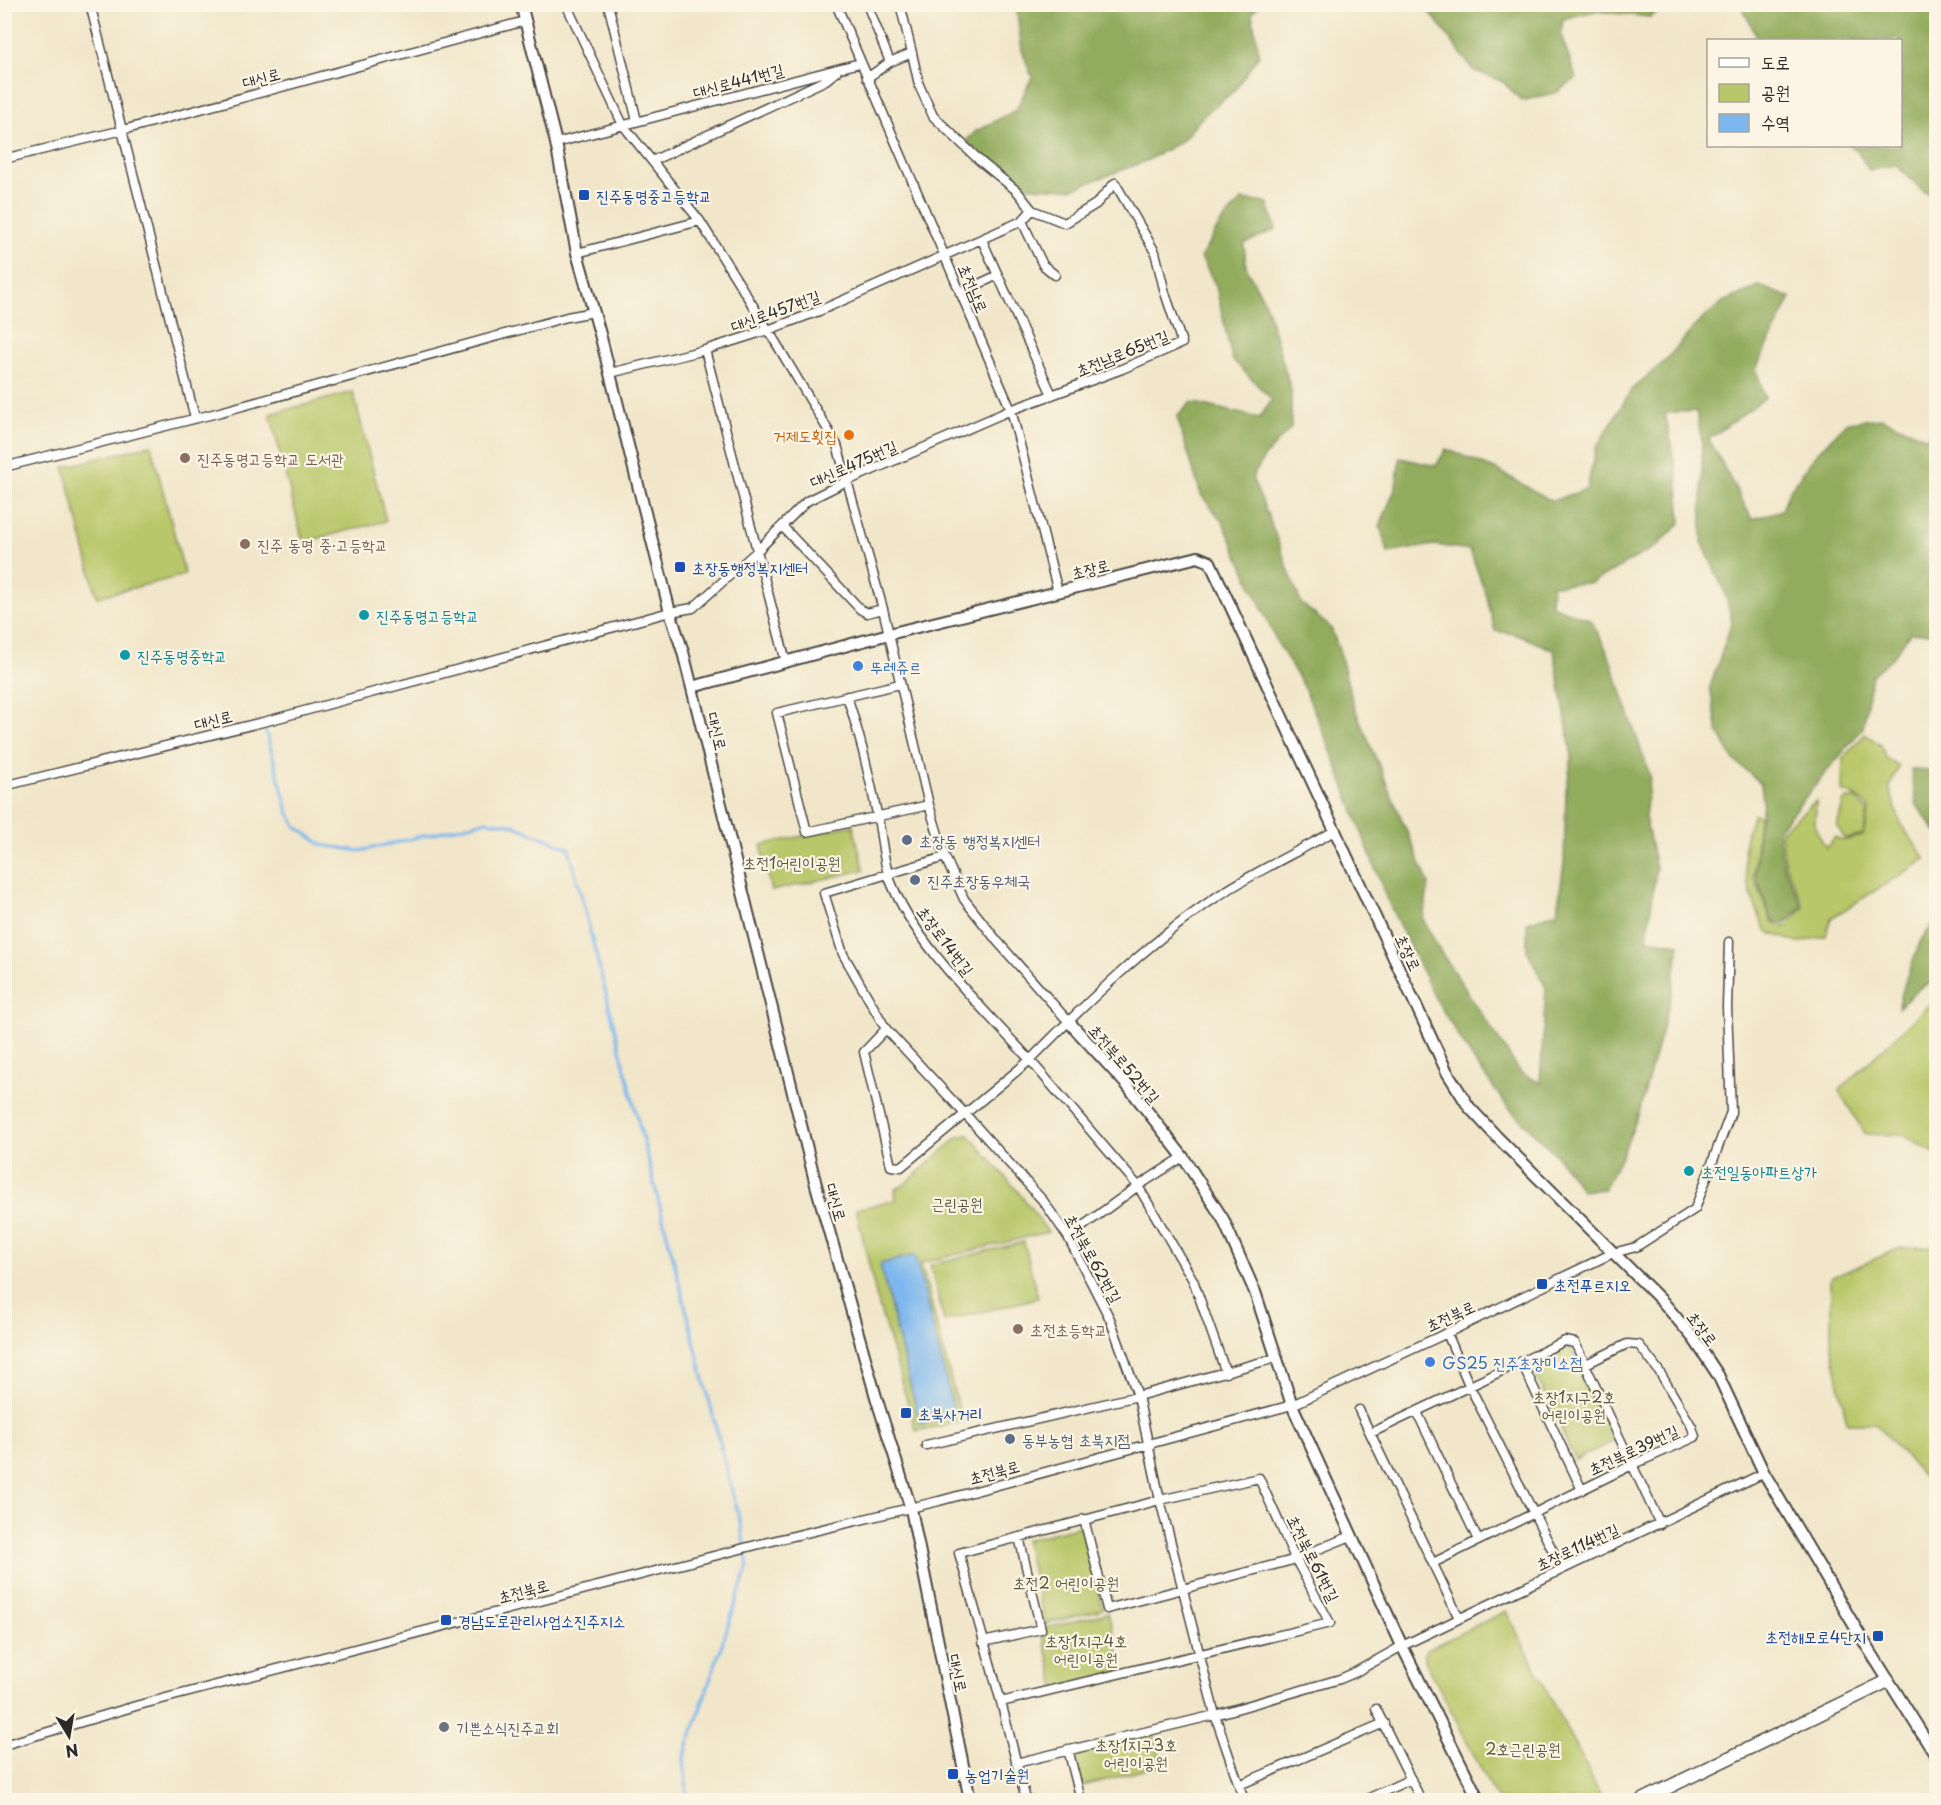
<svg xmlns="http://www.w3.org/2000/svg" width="1941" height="1805" font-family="'Playpen Sans','Poor Story',sans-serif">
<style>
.green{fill:#b8c769;stroke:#72794a;stroke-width:1.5}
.forest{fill:#92ac5d;stroke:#5e6c44;stroke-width:1.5}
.water{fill:#7eb7ee;stroke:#54718c;stroke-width:1.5}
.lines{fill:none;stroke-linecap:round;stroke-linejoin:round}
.stream{stroke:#7eb7ee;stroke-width:3}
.minor-casing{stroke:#494743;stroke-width:11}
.tertiary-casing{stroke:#494743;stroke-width:14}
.secondary-casing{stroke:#494743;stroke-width:15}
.minor{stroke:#fff;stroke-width:8}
.tertiary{stroke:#fff;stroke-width:10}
.secondary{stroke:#fff;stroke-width:12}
.transit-dot{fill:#1a4fb4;stroke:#fcf5e5;stroke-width:2}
.food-dot{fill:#e8710a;stroke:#fcf5e5;stroke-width:2}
.education-dot{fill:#8d6e63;stroke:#fcf5e5;stroke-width:2}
.culture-dot{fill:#0f9aa8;stroke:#fcf5e5;stroke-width:2}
.shop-dot{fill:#3f7fe0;stroke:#fcf5e5;stroke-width:2}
.service-dot{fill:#5c6f8a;stroke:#fcf5e5;stroke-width:2}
.worship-dot{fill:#6b7280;stroke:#fcf5e5;stroke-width:2}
.labels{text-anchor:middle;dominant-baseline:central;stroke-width:4.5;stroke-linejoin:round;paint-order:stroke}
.street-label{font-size:16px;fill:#2b2b2b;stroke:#fcf5e5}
.transit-label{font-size:16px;fill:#164399;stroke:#fcf5e5;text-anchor:start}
.food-label{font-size:16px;fill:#c56008;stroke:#fcf5e5;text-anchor:end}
.education-label{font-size:16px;fill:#785e54;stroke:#fcf5e5;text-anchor:start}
.culture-label{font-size:16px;fill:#0d838f;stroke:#fcf5e5;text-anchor:start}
.shop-label{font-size:16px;fill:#366cbe;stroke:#fcf5e5;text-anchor:start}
.service-label{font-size:16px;fill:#4e5e75;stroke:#fcf5e5;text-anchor:start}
.park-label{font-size:16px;fill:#555a3e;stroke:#fcf5e5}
.worship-label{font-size:16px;fill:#5b616d;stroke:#fcf5e5;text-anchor:start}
</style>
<rect width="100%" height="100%" fill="#fcf5e5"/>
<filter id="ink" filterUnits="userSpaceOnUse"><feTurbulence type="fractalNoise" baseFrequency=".0167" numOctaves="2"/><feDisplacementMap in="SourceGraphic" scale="12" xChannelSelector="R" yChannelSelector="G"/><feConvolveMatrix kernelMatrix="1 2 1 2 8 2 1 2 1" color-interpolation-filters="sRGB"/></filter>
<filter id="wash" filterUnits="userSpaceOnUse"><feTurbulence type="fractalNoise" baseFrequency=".008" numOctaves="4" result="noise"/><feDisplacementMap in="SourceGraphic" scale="24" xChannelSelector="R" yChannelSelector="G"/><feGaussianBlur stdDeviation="1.35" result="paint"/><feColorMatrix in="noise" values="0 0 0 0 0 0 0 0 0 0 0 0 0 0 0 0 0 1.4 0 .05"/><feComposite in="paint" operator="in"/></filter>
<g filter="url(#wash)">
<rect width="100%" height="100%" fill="#f1e6c9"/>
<path class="green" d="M353 392 386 521 303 542 270 414Z
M151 445 185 575 97 597 64 467Z
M1865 734 1881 745 1886 758 1899 767 1889 787 1901 825 1926 859 1831 918 1826 936 1798 943 1767 932C1752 902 1740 870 1746 836 1747 829 1751 821 1753 814L1759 815 1754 877 1772 922 1786 927 1804 906 1785 864 1781 831 1816 801 1815 827 1826 848 1835 837 1842 841 1863 836 1870 808 1857 797 1842 791 1843 758Z
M1856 798 1868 811 1863 835 1845 839 1837 826 1844 800Z
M853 825 864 870 771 891 761 845Z
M1936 998V1154L1903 1135 1865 1134 1839 1091Z
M969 1135 1020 1194 1048 1232 921 1263 962 1422 916 1431 877 1299 856 1209 896 1200 895 1189 904 1185 959 1136Z
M1024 1242 1038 1298 944 1321 930 1265Z
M1936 1246V1491L1875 1423H1847L1831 1345V1278L1900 1248Z
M1566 1347 1571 1348 1614 1441 1575 1460 1533 1369 1534 1364Z
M1081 1526 1103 1609 1045 1624 1025 1540Z
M1506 1611 1600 1794 1604 1800H1497L1423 1656 1426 1650Z
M1108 1613 1124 1671 1056 1688 1041 1629Z
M1153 1730 1162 1765 1079 1787 1070 1751Z"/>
<path class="forest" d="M1016 5H1259L1252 13 1259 55 1234 91 1203 116 1182 141 1146 161 1072 189 1029 187 965 142 976 131 1016 110 1032 77 1022 50Z
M1422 5H1671L1649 17 1595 11 1563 19 1561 35 1576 78 1558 92 1522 101 1503 82 1473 70 1433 16Z
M1741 5H1936V197L1923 191 1896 165 1869 170 1858 152 1850 146H1900V40H1763L1757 37Z
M1242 200 1268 203 1276 229 1244 244 1246 267 1266 305 1291 390V428L1265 456 1252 478 1269 518 1301 603 1331 628 1340 653 1353 704 1429 884 1423 919 1440 951 1521 1073 1540 1083 1546 988 1527 950V922L1557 912 1564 863 1566 790 1572 757 1554 650 1515 634 1495 631 1487 598 1470 550 1434 545 1388 553 1380 526 1396 486 1400 458 1436 466 1446 449 1497 470 1552 501 1587 489 1596 448 1632 389 1665 361 1697 324 1723 302 1759 286 1791 298 1756 369 1765 398 1709 439 1752 519 1782 510 1789 491 1818 452 1848 422 1881 418 1927 438 1936 423V633H1910L1893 657 1872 675 1863 728 1778 830 1783 865 1802 906 1785 923 1772 921 1756 876 1758 833 1763 804 1761 784 1733 759 1718 732 1710 687 1732 622 1725 593 1702 542V441L1696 411 1665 413 1677 474 1681 523 1657 546 1591 583 1552 585 1551 605 1591 620 1608 653 1650 776 1645 817 1656 868 1647 939 1679 944 1672 993 1639 1113 1622 1155 1604 1189 1582 1191 1557 1156 1507 1106 1476 1064 1435 998 1387 900 1330 748 1303 685 1277 642 1223 522 1201 495 1177 417 1191 402 1259 418 1272 400 1232 359 1216 286 1201 257 1220 224Z
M1911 770 1936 771V832L1916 804Z
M1936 921V981L1921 987 1898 1008 1906 979 1921 940Z"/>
<path class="water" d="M915 1255 955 1416 920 1424 880 1264Z"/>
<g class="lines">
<path class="stream" d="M266 732 289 814 297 827 322 845 360 851 485 821 510 824 569 848 741 1526 748 1566 684 1758 687 1800"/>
</g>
</g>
<g filter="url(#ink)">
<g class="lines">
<g class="minor-casing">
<path id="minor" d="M90 4 195 418
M566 4 623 125 700 221 770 333 837 445 883 609 929 805 945 857 964 899 998 942 1068 1021
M608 4 637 121
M836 4 1011 410 1058 592
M900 4 912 53
M890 62 912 53 919 85 933 116 980 161 1017 191 1032 210
M867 78 890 62 867 4
M556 143 860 63
M4 159 123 130 525 21
M652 161 826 80 836 72
M1022 221 1043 265 1055 275
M982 240 1052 395
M577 253 700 221
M960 293 998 275
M705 350 786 662
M4 467 213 414 567 317 594 312
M782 526 860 609 867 613 883 609
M900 684 777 713 807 832 929 805
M847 696C860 736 870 777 878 819 882 838 883 859 889 877 913 943 983 1008 1030 1060L965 1114 1044 1202 1068 1237 1110 1319 1138 1396 1160 1500 1215 1715 1244 1800
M4 786 267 721 670 612 693 608 756 552 807 501 847 481 1011 410 1122 369 1182 343 1165 293 1155 252 1115 183 1096 204 1065 223 1032 210 1022 221 819 311 768 330 705 350 610 373
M886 1029 965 1114 901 1167 891 1166 864 1052Z
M886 1029 843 954 824 893 945 857
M1183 1157 1138 1186 1030 1060C1086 1003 1146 945 1212 900 1250 874 1296 853 1336 830
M1068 1237 1138 1186 1193 1280 1226 1373
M1447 1333 1469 1385 1562 1569
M1521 1361 1582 1490
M1359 1410 1459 1618
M1417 1412 1478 1540
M1371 1433 1565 1341 1575 1343 1660 1524
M926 1445 1138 1396 1276 1358
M1084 1519 1107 1609 1289 1561 1351 1536
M1433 1563 1632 1465 1695 1437 1692 1427 1659 1371 1639 1345 1627 1344 1586 1364
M983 1642 1041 1629 1019 1537
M1001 1702 1330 1623 1295 1558 1259 1478 1160 1500 959 1553 1001 1702 1026 1800
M1376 1709 1421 1800
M4 1745 139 1705 756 1545 939 1501 1292 1405 1447 1333 1613 1253 1636 1247 1695 1209 1731 1112 1727 1007 1729 942
M1068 1749 1081 1800
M1016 1763 1215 1715 1340 1679 1354 1673 1402 1646 1764 1473
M1239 1785 1384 1723
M1365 1800 1411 1779"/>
</g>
<g class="tertiary-casing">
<path id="tertiary" d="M521 4 556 143 577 253 600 334 670 612 683 652 816 1185 876 1397 911 1509 970 1800
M692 687 889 634 1198 557 1210 562 1447 1072 1469 1107 1497 1137 1663 1302 1694 1339 1718 1375 1764 1473 1858 1632 1936 1756
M1068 1021 1127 1085 1183 1157 1223 1219 1255 1292 1292 1405 1402 1646 1479 1800"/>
</g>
<g class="secondary-casing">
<path id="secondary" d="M1642 1800 1888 1681"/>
</g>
<use href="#minor" class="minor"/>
<use href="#tertiary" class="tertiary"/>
<use href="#secondary" class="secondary"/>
</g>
</g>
<g class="transit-dot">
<rect x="578" y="189" width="12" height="12" rx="3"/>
<rect x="674" y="561" width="12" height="12" rx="3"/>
<rect x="1536" y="1278" width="12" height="12" rx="3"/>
<rect x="900" y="1407" width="12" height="12" rx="3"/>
<rect x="440" y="1614" width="12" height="12" rx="3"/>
<rect x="1872" y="1630" width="12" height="12" rx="3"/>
<rect x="947" y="1768" width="12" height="12" rx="3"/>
</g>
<circle class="food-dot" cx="849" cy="435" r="6"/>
<g class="education-dot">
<circle cx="185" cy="458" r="6"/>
<circle cx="245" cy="544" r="6"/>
<circle cx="1018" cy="1329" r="6"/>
</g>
<g class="culture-dot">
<circle cx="364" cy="615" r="6"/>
<circle cx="125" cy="655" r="6"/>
<circle cx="1689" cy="1171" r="6"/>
</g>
<g class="shop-dot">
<circle cx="858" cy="666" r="6"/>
<circle cx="1430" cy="1362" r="6"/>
</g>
<g class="service-dot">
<circle cx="907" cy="840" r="6"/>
<circle cx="915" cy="880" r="6"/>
<circle cx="1010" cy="1439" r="6"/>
</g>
<circle class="worship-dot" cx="444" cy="1727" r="6"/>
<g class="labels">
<g class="street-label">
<text transform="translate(261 77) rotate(-15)">대신로</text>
<text transform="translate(738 80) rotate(-15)">대신로441번길</text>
<text transform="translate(974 288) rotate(67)">초전남로</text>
<text transform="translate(775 310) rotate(-20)">대신로457번길</text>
<text transform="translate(1122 352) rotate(-22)">초전남로65번길</text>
<text transform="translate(853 463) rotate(-24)">대신로475번길</text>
<text transform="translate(1090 568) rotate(-14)">초장로</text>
<text transform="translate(213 719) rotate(-14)">대신로</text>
<text transform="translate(718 731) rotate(76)">대신로</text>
<text transform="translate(946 940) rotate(53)">초장로14번길</text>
<text transform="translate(1409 952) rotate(65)">초장로</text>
<text transform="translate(1125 1063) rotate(49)">초전북로52번길</text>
<text transform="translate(837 1202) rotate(74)">대신로</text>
<text transform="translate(1094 1258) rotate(61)">초전북로62번길</text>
<text transform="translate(1450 1315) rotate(-25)">초전북로</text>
<text transform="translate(1703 1328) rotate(53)">초장로</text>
<text transform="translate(1633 1449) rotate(-25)">초전북로39번길</text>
<text transform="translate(994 1471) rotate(-15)">초전북로</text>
<text transform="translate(1577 1546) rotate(-25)">초장로114번길</text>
<text transform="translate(1314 1558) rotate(63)">초전북로61번길</text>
<text transform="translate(523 1590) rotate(-15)">초전북로</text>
<text transform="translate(959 1673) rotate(78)">대신로</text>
</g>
<g class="transit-label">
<text x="596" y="195">진주동명중고등학교</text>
<text x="692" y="567">초장동행정복지센터</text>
<text x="1554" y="1284">초전푸르지오</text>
<text x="918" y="1413">초북사거리</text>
<text x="458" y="1620">경남도로관리사업소진주지소</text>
<text x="1866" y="1636" text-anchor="end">초전해모로4단지</text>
<text x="965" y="1774">농업기술원</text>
</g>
<g class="food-label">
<text x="837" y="435">거제도횟집</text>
</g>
<g class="education-label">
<text x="197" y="458">진주동명고등학교 도서관</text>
<text x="257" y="544">진주 동명 중·고등학교</text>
<text x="1030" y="1329">초전초등학교</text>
</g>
<g class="culture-label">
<text x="376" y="615">진주동명고등학교</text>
<text x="137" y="655">진주동명중학교</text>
<text x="1701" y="1171">초전일동아파트상가</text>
</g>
<g class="shop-label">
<text x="870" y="666">뚜레쥬르</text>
<text x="1442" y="1362">GS25 진주초장미소점</text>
</g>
<g class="service-label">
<text x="919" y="840">초장동 행정복지센터</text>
<text x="927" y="880">진주초장동우체국</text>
<text x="1022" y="1439">동부농협 초북지점</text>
</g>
<g class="park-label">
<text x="792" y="862">초전1어린이공원</text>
<text x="957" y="1203">근린공원</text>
<text x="1574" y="1396">초장1지구2호<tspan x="1574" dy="18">어린이공원</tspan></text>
<text x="1066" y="1582">초전2 어린이공원</text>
<text x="1086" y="1640">초장1지구4호<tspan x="1086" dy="18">어린이공원</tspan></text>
<text x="1136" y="1744">초장1지구3호<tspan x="1136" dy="18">어린이공원</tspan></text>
<text x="1523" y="1748">2호근린공원</text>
</g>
<g class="worship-label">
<text x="456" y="1727">기쁜소식진주교회</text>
</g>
</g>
<rect width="1941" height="1805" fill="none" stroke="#fcf5e5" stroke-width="24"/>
<rect x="1707" y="39" width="195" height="108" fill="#fcf5e5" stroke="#a8a49b" stroke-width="1.5"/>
<rect x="1719" y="58" width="30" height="9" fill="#ffffff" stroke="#a8a49b" stroke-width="1.5"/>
<text x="1761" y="69" font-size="18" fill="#2b2b2b">도로</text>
<rect x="1719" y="84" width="30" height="18" fill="#b8c769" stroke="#a8a49b" stroke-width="1.5"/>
<text x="1761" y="99" font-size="18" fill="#2b2b2b">공원</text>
<rect x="1719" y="114" width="30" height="18" fill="#7eb7ee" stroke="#a8a49b" stroke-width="1.5"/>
<text x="1761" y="129" font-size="18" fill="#2b2b2b">수역</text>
<g transform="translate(69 1736) rotate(169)" stroke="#fcf5e5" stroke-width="4.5" paint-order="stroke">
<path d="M0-4.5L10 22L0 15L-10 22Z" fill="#2b2b2b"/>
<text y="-9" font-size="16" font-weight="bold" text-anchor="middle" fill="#2b2b2b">N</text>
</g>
</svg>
